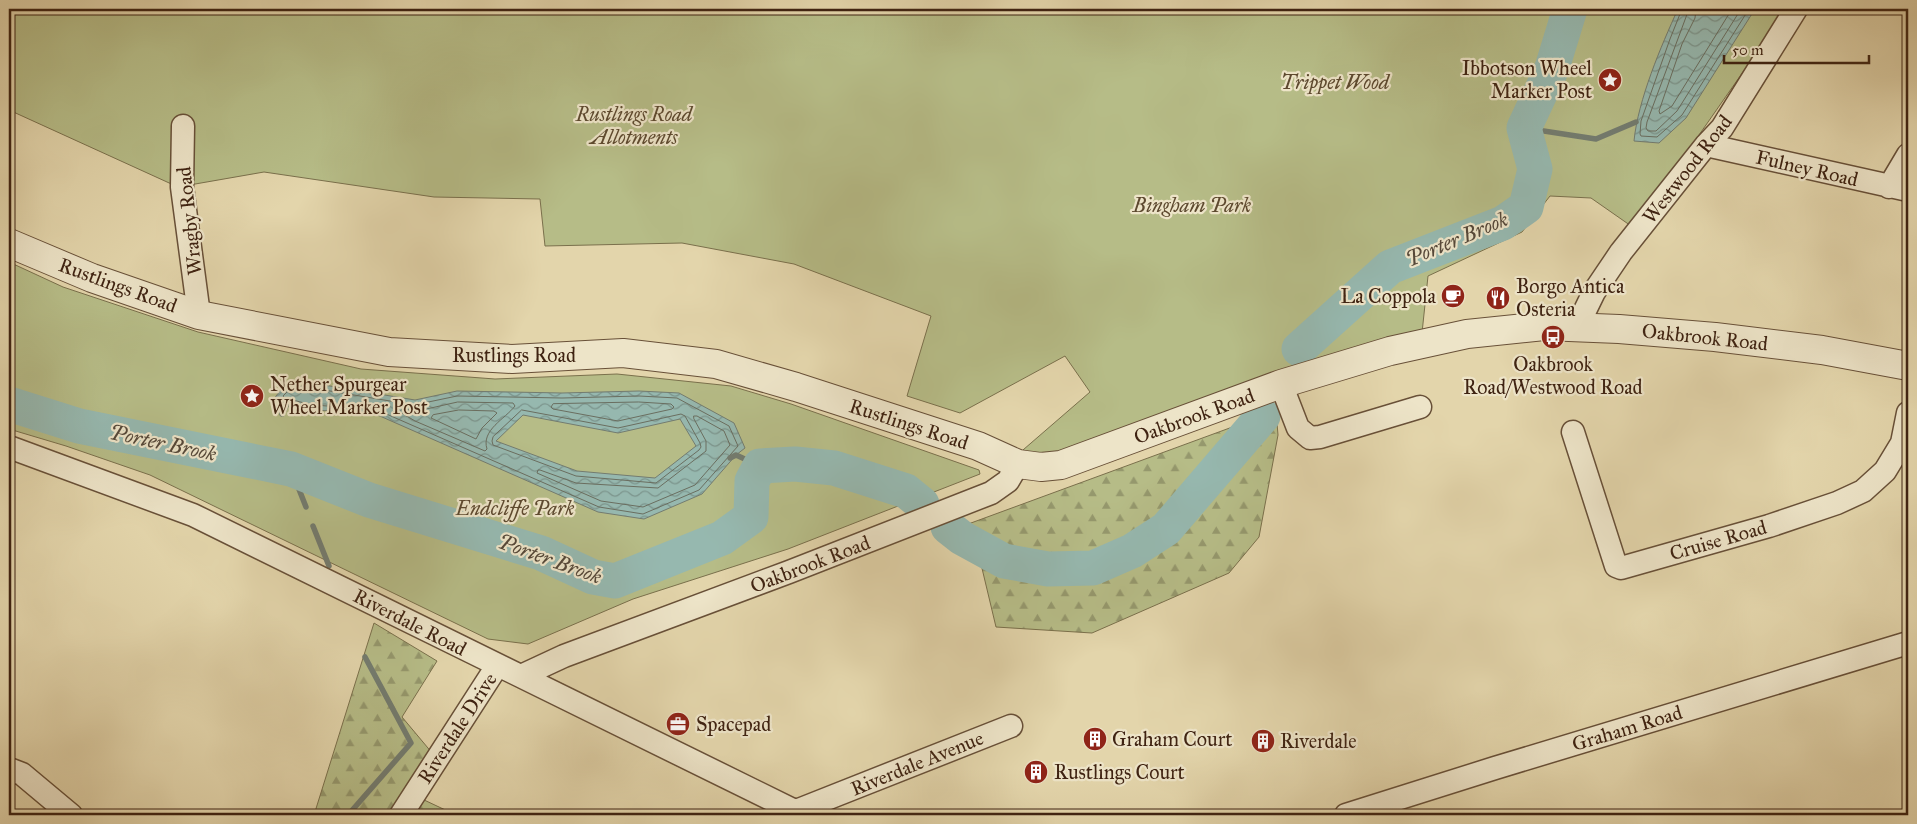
<svg xmlns="http://www.w3.org/2000/svg" width="1917" height="824" font-family="'IM FELL Great Primer',serif">
<style>
.forest{fill:url(#forest-firs);stroke:#7a704c}
.green{fill:#b6bc87;stroke:#7a704c}
.water{fill:url(#water-waves);stroke:#737c70;fill-rule:evenodd}
.lines{fill:none;stroke-linecap:round;stroke-linejoin:round}
.shore{stroke:#6a6e60;stroke-width:1}
.stream{stroke:#737c70;stroke-width:5.5}
.river{stroke:#96b8af;stroke-width:35}
.minor-casing{stroke:#685038;stroke-width:25}
.tertiary-casing{stroke:#685038;stroke-width:30}
.minor{stroke:#ede4c8;stroke-width:22}
.tertiary{stroke:#ede4c8;stroke-width:28}
.labels{text-anchor:middle;dominant-baseline:central;stroke-width:4.5;stroke-linejoin:round;paint-order:stroke}
.poi-label{font-size:20px;fill:#3f2312;stroke:#ede4c8;text-anchor:start}
.park-label{font-size:20px;font-style:italic;fill:#5d492f;stroke:#ede4c8}
.street-label{font-size:20px;fill:#3f2312;stroke:#ede4c8}
.water-label{font-size:21px;font-style:italic;fill:#554839;stroke:#ede4c8}
</style>
<defs>
<pattern id="forest-firs" width="22" height="20" patternUnits="userSpaceOnUse" patternTransform="scale(1.25)"><rect width="22" height="20" fill="#b6bc87"/><path d="M5 1l3.5 6h-7zM16 11l3.5 6h-7z" fill="#95986d"/></pattern>
<pattern id="water-waves" width="16" height="10" patternUnits="userSpaceOnUse" patternTransform="scale(1.25)"><rect width="16" height="10" fill="#96b8af"/><path d="M0 5q4-4 8 0t8 0" fill="none" stroke="#7c958d"/></pattern>
</defs>
<rect width="100%" height="100%" fill="#e3d5ab"/>
<filter id="stains"><feTurbulence type="fractalNoise" baseFrequency=".004" numOctaves="4"/><feColorMatrix values="0 0 0 0 .2 0 0 0 0 .09 0 0 0 0 .02 0 0 0 .5 -.17"/></filter>
<radialGradient id="worn" r=".72"><stop offset=".6" stop-color="#630" stop-opacity="0"/><stop offset="1" stop-color="#630" stop-opacity=".3"/></radialGradient>
<path class="forest" d="M1276 411 1278 435 1259 537 1229 573 1092 633 996 627 980 560 941 534Z
M374 623 437 661 402 717 433 754 393 815H314Z
M422 799 456 815H416Z"/>
<path class="green" d="M9 9H1787L1634 228 1591 198 1550 196 1522 232 1428 276 1422 333 1058 462 1016 456 1090 392 1065 356 960 413 907 396 931 316 794 264 682 243 545 246 540 199 434 197 264 172 178 187 9 110Z
M9 262 63 287 198 332 361 369 495 379 617 374 731 386 791 404 979 470 980 474 788 549 633 599 528 644 488 639 150 475 66 446 9 429Z"/>
<path class="water" d="M1678 9H1755L1686 118 1659 143 1634 141C1638 100 1661 46 1678 9Z
M324 385 415 400 457 391 562 393 639 391 679 393 734 423 745 448 736 455 702 494 644 519 598 512 373 413 311 410 273 400 283 387ZM523 415 618 433 680 419 696 446 655 478 577 471 496 441Z"/>
<g class="lines">
<path class="shore" d="M1682 9 1670 39 1641 121 1640 134 1641 136 1657 137 1682 115 1749 9
M1689 9 1647 122 1646 128 1648 131H1656L1677 111 1741 9
M1696 9 1695 18 1682 44 1659 111 1660 114 1672 106 1732 9
M324 390 414 405 457 396 562 398 639 396 677 398 729 426 738 446 699 490 643 514 599 507 375 409 312 405 285 398 283 396 287 392Z
M458 402 513 403 515 406C505 419 481 430 487 449L485 451 415 421 400 412 402 409 417 411Z
M639 402 671 404 674 407 672 409 618 421 553 409 551 407 553 404Z
M459 410 494 411 497 413 482 428 476 439 431 418 433 415Z
M522 410 618 428 681 414 685 416 700 443 701 447 699 450 656 483 576 476 493 445 492 441 493 437Z
M694 416H697L724 431 730 445 695 485 643 507 601 501 537 473 538 470H540L576 483 658 488 706 451V441L694 419Z"/>
<path class="stream" d="M1524 128 1596 139 1636 122
M282 414 287 404H294
M730 458 736 455 760 466
M260 463 264 455
M291 469 306 507
M313 526 329 566
M348 815 411 743 365 657"/>
<path class="river" d="M1299 349 1390 267 1503 223 1526 207 1535 169 1524 128 1552 68 1570 9
M9 404 79 426 291 469 369 500 541 553 593 577 615 581 722 538 751 517 752 481 760 466 795 464 834 468 906 491 922 504
M948 527 962 538 1004 561 1048 569 1093 568 1132 551 1166 529 1263 416"/>
<g class="minor-casing">
<path id="minor" d="M183 126 182 187 199 315
M1706 145 1908 190
M1889 187 1908 155
M1577 327 1594 292 1621 252 1706 145 1722 128 1796 9
M1281 384 1298 428 1310 438 1320 437 1420 407
M1573 432 1616 566 1621 568 1769 526 1837 503 1863 491 1885 471 1902 443 1908 413
M9 447 193 515 803 815
M521 676 564 656 789 572 991 493 1008 481 1018 464
M9 769 22 774 71 815
M796 811 1011 726
M401 815 497 666
M1346 815 1495 768 1908 643"/>
</g>
<g class="tertiary-casing">
<path id="tertiary" d="M9 243 92 278 199 315 389 352 512 359 623 353 716 364 796 387 978 446 1018 464 1041 467 1061 465 1281 384 1390 351 1467 334 1544 326 1619 329 1715 337 1822 350 1908 366"/>
</g>
<use href="#minor" class="minor"/>
<use href="#tertiary" class="tertiary"/>
</g>
<defs>
<g id="sight-disc" transform="scale(1.25)"><circle r="9.5" fill="#8f2418" stroke="#ede4c8"/><path d="M0-6L1.8-2.2L6-1.7L2.9 1.2L3.7 5.4L0 3.3L-3.7 5.4L-2.9 1.2L-6-1.7L-1.8-2.2Z" fill="#fff"/></g>
<g id="cafe-disc" transform="scale(1.25)"><circle r="9.5" fill="#8f2418" stroke="#ede4c8"/><path d="M-5.5-4.5H6V0H3Q3 3.5 0 3.5H-2.5Q-5.5 3.5-5.5 0ZM3-3.2v2h1.7v-2ZM-6 4.5H4V6H-6Z" fill="#fff"/></g>
<g id="restaurant-disc" transform="scale(1.25)"><circle r="9.5" fill="#8f2418" stroke="#ede4c8"/><path d="M-5-6h1v4h1v-4h1v4h1v-4h1v5L-1.5 .5V6h-2V.5L-5-1ZM5-6V6H3V1.5H1.5Q1.5-4 5-6Z" fill="#fff"/></g>
<g id="bus-disc" transform="scale(1.25)"><circle r="9.5" fill="#8f2418" stroke="#ede4c8"/><path d="M-5-6H5V4H4V6H2V4H-2V6H-4V4H-5ZM-3.5-4V0h7V-4ZM-3.5 1.2v1.5H-2V1.2ZM2 1.2v1.5H3.5V1.2Z" fill="#fff"/></g>
<g id="office-disc" transform="scale(1.25)"><circle r="9.5" fill="#8f2418" stroke="#ede4c8"/><path d="M-6-3h4V-5.5h4V-3h4V5H-6ZM-1-4.5V-3h2v-1.5ZM-6 0V1H6V0Z" fill="#fff"/></g>
<g id="building-disc" transform="scale(1.25)"><circle r="9.5" fill="#8f2418" stroke="#ede4c8"/><path d="M-4-6H4V6H1V3H-1V6H-4ZM-2.5-4.3h1.7v1.8h-1.7ZM.8-4.3h1.7v1.8H.8ZM-2.5-1h1.7V.8h-1.7ZM.8-1h1.7V.8H.8Z" fill="#fff"/></g>
</defs>
<g fill-rule="evenodd">
<use href="#sight-disc" x="1610" y="80"/>
<use href="#cafe-disc" x="1453" y="296"/>
<use href="#restaurant-disc" x="1498" y="298"/>
<use href="#bus-disc" x="1553" y="337"/>
<use href="#sight-disc" x="252" y="396"/>
<use href="#office-disc" x="678" y="724"/>
<use href="#building-disc" x="1095" y="739"/>
<use href="#building-disc" x="1263" y="741"/>
<use href="#building-disc" x="1036" y="772"/>
</g>
<g class="labels">
<g class="poi-label">
<text x="1592" y="68" text-anchor="end">Ibbotson Wheel<tspan x="1592" dy="23">Marker Post</tspan></text>
<text x="1516" y="286">Borgo Antica<tspan x="1516" dy="23">Osteria</tspan></text>
<text x="1436" y="296" text-anchor="end">La Coppola</text>
<text x="1553" y="364" text-anchor="middle">Oakbrook<tspan x="1553" dy="23">Road/Westwood Road</tspan></text>
<text x="270" y="384">Nether Spurgear<tspan x="270" dy="23">Wheel Marker Post</tspan></text>
<text x="696" y="724">Spacepad</text>
<text x="1112" y="739">Graham Court</text>
<text x="1280" y="741">Riverdale</text>
<text x="1054" y="772">Rustlings Court</text>
</g>
<g class="park-label">
<text x="1335" y="82">Trippet Wood</text>
<text x="634" y="114">Rustlings Road<tspan x="634" dy="23">Allotments</tspan></text>
<text x="1192" y="205">Bingham Park</text>
<text x="515" y="508">Endcliffe Park</text>
</g>
<g class="street-label">
<text transform="translate(1807 168) rotate(13)">Fulney Road</text>
<text transform="translate(1687 169) rotate(-52)">Westwood Road</text>
<text transform="translate(189 221) rotate(-96)">Wragby Road</text>
<text transform="translate(118 285) rotate(20)">Rustlings Road</text>
<text transform="translate(1705 337) rotate(6)">Oakbrook Road</text>
<text x="514" y="355">Rustlings Road</text>
<text transform="translate(1194 416) rotate(-20)">Oakbrook Road</text>
<text transform="translate(909 424) rotate(18)">Rustlings Road</text>
<text transform="translate(1718 540) rotate(-16)">Cruise Road</text>
<text transform="translate(810 564) rotate(-21)">Oakbrook Road</text>
<text transform="translate(410 622) rotate(27)">Riverdale Road</text>
<text transform="translate(457 728) rotate(-57)">Riverdale Drive</text>
<text transform="translate(1627 728) rotate(-17)">Graham Road</text>
<text transform="translate(917 763) rotate(-22)">Riverdale Avenue</text>
</g>
<g class="water-label">
<text transform="translate(1457 239) rotate(-23)">Porter Brook</text>
<text transform="translate(163 443) rotate(12)">Porter Brook</text>
<text transform="translate(550 559) rotate(20)">Porter Brook</text>
</g>
</g>
<rect width="1917" height="824" fill="none" stroke="#e3d5ab" stroke-width="30"/>
<rect x="10" y="10" width="1897" height="804" fill="none" stroke="#3f2312" stroke-width="2.5"/>
<rect x="15" y="15" width="1887" height="794" fill="none" stroke="#3f2312"/>
<path d="M1724 55v8h145v-8" fill="none" stroke="#3f2312" stroke-width="2.5"/>
<text x="1732" y="55" font-size="15" fill="#3f2312" stroke="#ede4c8" stroke-width="4" paint-order="stroke">50 m</text>
<rect width="100%" height="100%" filter="url(#stains)"/>
<rect width="100%" height="100%" fill="url(#worn)"/>
</svg>
